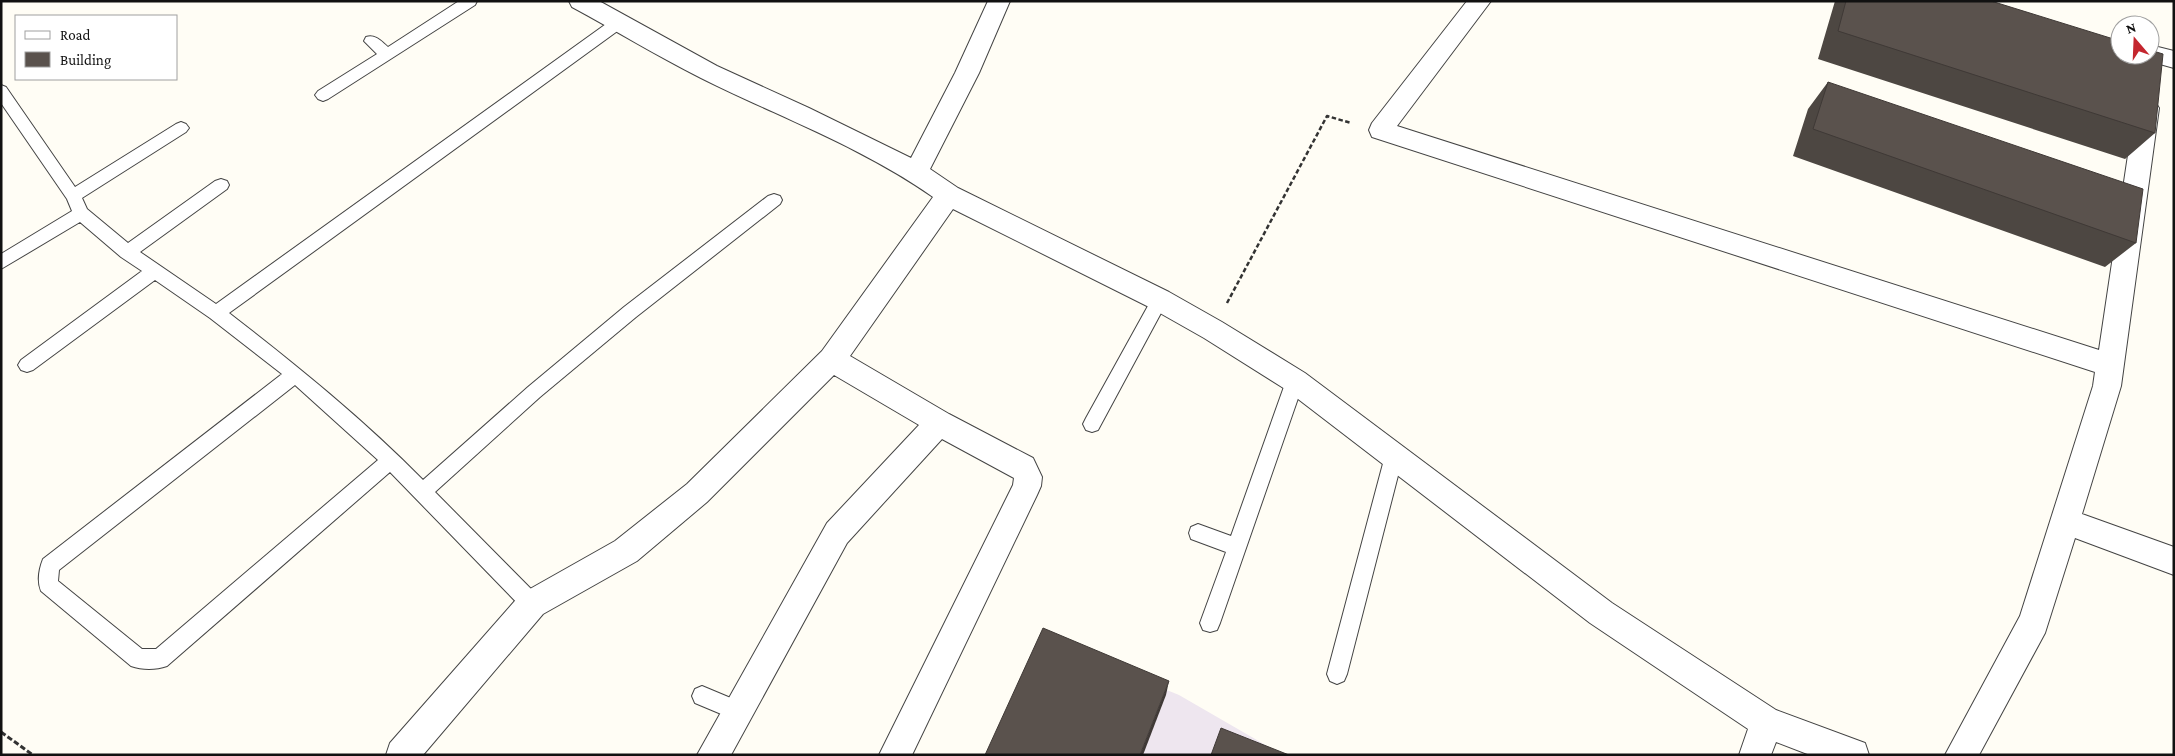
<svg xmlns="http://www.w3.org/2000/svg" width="2175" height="756" font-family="'Crimson Pro',serif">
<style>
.industrial{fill:#eee6ef}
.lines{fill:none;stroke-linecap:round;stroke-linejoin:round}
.service-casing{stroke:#444;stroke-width:2}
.minor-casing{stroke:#444;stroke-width:2}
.tertiary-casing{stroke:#444;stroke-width:2}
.path-far1{stroke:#333;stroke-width:2.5;stroke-dasharray:4.5 2.5;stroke-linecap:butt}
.path{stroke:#333;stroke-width:3;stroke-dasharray:5.5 2.5;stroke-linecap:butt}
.service{fill:#fff;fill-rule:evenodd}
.minor{fill:#fff;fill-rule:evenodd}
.tertiary{fill:#fff;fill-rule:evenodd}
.wall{fill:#4d4742}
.shaded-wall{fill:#3f3936}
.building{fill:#5a524d;stroke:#3f3936}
</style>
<rect width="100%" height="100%" fill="#fffdf5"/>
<path class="industrial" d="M1041 639 1179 695 1283 755H987Z"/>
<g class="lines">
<g class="service-casing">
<path id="service" d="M459 1H477L475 5 328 99 323 101 318 99 315 95 318 91 377 54 364 41 366 37C375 34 381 41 388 47Z
M618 18 623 19 625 23 623 27 229 313C296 365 363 419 423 480L528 387 624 307 768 196 774 194 780 196 782 200 780 204 636 317 540 397 435 492 539 597 542 604 539 611 532 613 525 611 390 472 167 666C156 670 142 670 131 666L41 591C37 581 39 569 43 559L282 374 210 318 155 280 33 370 27 372 21 370 18 365 21 360 142 271 121 257 80 222 1 269V254L72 211 67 199 1 103V85L6 87 75 187 176 124 181 122 186 124 189 128 186 132 82 198 87 209 128 243 215 181 221 179 227 181 229 185 227 189 140 252 216 304 613 19ZM295 385 378 460 156 649H142L58 581 59 570Z
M1160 293 1166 295 1168 300 1098 430 1092 432 1086 430 1083 424 1086 418 1154 295Z
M1295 373 1301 376 1304 381 1220 623 1217 630 1210 632 1203 630 1200 623 1226 552 1191 539 1189 533 1191 527 1198 524 1231 536 1286 381 1289 376Z
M1394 448 1400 450 1403 456 1347 674 1344 681 1337 684 1330 681 1327 674 1385 456 1388 450Z
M702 686 745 704 748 711 745 718 738 721 695 703 692 696 695 689Z"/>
</g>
<g class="minor-casing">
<path id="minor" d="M569 1H599L717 66 809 108 911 158 955 73 988 1H1010L979 73 930 169 958 188 1169 292 1222 322 1305 373 1612 603 1776 710 1865 743 1869 755H1810L1776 742 1771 755H1739L1748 729 1590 623 1285 389 1204 338 1151 308 953 209 850 356 949 414 1033 458 1042 477 1041 486 1037 495 912 755H879L1013 485 1014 478 942 439 847 543 731 755H697L827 523 919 425 834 375 707 502 637 561 543 614 423 755H386L390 743 521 594 615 541 687 484 822 351 933 197C862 147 779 117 701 78 657 56 615 30 572 7Z
M1467 1H1491L1397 126 2099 350 2135 108 2139 102 2147 99 2155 102 2159 108 2121 386 2082 514 2174 547V575L2075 538 2045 633 1979 755H1945L2020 616 2093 386 2095 372 1372 137 1369 130 1372 123Z"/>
</g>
<g class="tertiary-casing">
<path id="tertiary" d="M2150 45 2174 51V68L2142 59 2140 55H2150Z"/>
</g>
<path class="path-far1" d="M1227 303 1327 116 1351 123"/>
<path class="path" d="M1 732 33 755"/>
<use href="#service" class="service"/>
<use href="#minor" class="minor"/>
<use href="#tertiary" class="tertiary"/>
</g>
<path class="wall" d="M1835 1H1991L2155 133 2125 159 1818 59Z
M1828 82 2136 243 2105 267 1793 156 1808 109Z"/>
<path class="shaded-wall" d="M1169 681 1166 695 1143 755H1140Z"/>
<path class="building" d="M1846 1H1991L2120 41V55H2150V50L2163 54 2155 133 1838 31Z
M1828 82 2143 189 2136 243 1813 129Z
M1043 628 1169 681 1140 755H985Z
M1221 728 1289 755H1211Z"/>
<rect width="2175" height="756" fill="none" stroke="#111111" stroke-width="5"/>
<rect x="15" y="15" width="162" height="65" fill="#ffffff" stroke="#a0a0a0"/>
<rect x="25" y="31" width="25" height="8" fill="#ffffff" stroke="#a0a0a0"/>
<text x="60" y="40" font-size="15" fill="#111111">Road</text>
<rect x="25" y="52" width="25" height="15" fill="#5a524d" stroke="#a0a0a0"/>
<text x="60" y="65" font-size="15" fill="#111111">Building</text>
<g transform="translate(2135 40) rotate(341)"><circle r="24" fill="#ffffff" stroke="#a0a0a0"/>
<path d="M0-4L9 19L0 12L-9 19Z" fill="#c4262e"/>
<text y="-8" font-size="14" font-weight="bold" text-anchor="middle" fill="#111111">N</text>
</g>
</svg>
